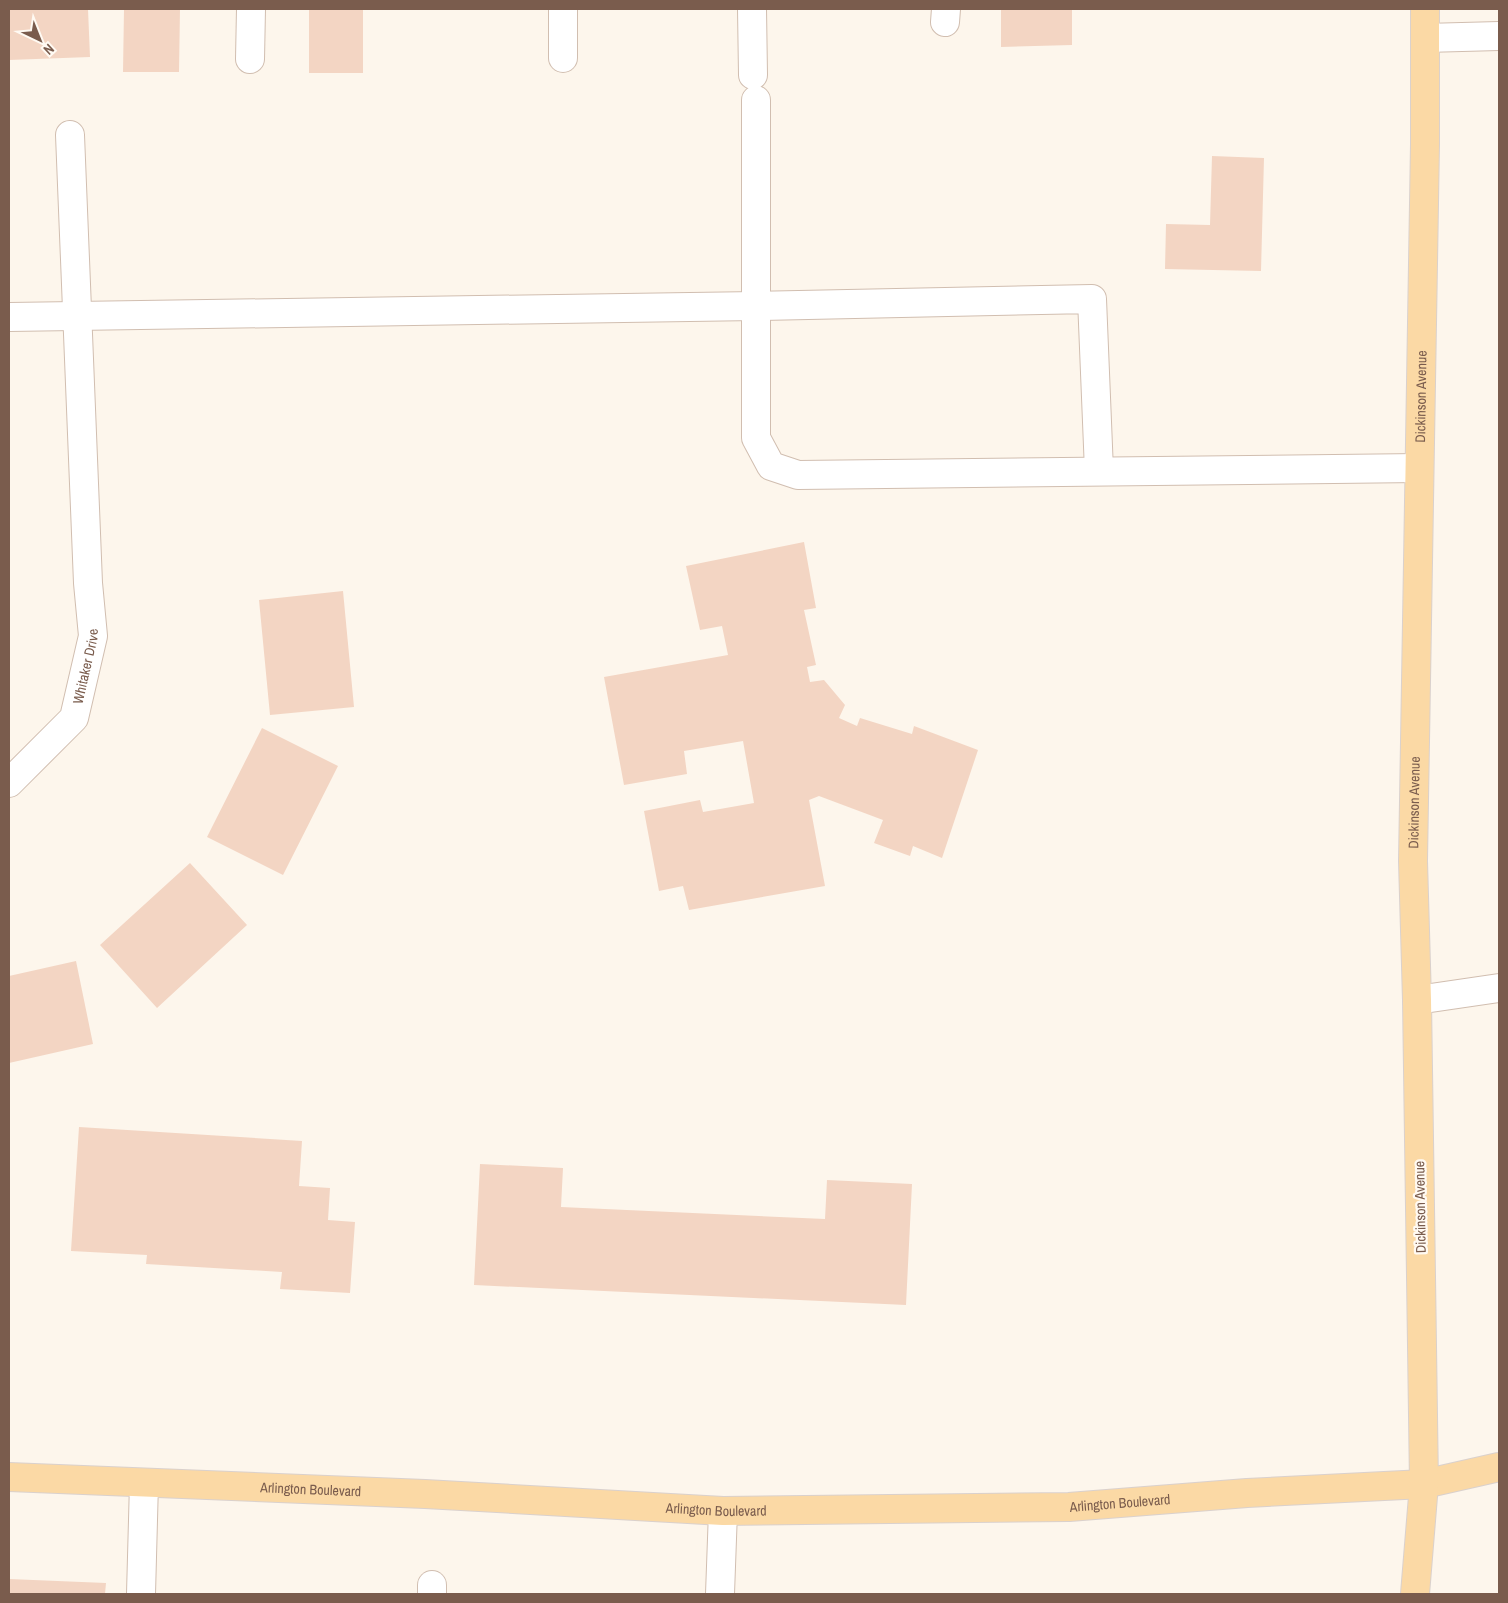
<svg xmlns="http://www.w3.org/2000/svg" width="1508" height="1603" font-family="'Archivo Narrow',sans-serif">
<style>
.building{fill:#f3d5c3}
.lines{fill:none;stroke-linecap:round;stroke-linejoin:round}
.minor-casing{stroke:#d1beb0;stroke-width:30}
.major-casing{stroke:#dad1cd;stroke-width:30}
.minor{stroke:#fff;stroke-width:28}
.major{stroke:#fbd9a5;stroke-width:28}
.labels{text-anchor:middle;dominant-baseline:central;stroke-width:4.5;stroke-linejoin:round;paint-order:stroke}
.street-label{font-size:14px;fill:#7a5c4d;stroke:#fffaf3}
</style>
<rect width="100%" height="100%" fill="#fdf6ec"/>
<path class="building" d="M9 9H88L90 57 9 60Z
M124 9H180L179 72H123Z
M309 9H363V73H309Z
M1001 9H1072V45L1001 47Z
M1212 156 1264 158 1261 271 1165 269 1166 224 1210 225Z
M804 542 816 608 804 610 816 665 807 667 810 682 824 680 845 705 839 718 857 726 860 718 912 734 914 726 978 750 942 858 913 846 910 856 874 843 883 820 819 796 809 800 825 886 689 910 683 886 659 891 644 811 700 800 703 812 754 803 743 741 684 751 687 774 624 785 604 677 728 655 722 626 700 630 686 566Z
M343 591 354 707 270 715 259 600Z
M262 728 338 766 283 875 207 837Z
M190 863 247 925 157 1008 100 945Z
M76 961 93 1044 9 1063V976Z
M79 1127 302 1141 299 1186 330 1188 328 1220 355 1222 350 1293 280 1289 282 1272 146 1264 147 1255 71 1251Z
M480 1164 563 1168 561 1207 825 1219 827 1180 912 1184 906 1305 474 1285Z
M9 1579 106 1583 105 1594H9Z"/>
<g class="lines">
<g class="minor-casing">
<g id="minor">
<path d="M752 9 753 75"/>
<path d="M945 22 946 9"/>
<path d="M1425 38 1499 36"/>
<path d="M563 58V9"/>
<path d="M250 59 251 9"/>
<path d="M756 100V438L771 466 798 475 1419 468"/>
<path d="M9 317 756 306 1092 299 1099 471"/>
<path id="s1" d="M9 783 74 718 93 636 88 583 70 135"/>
<path d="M1417 1000 1499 988"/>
<path d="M141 1594 144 1483"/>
<path d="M432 1594V1585"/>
<path d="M720 1594 723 1511"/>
</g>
</g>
<g class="major-casing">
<g id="major">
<path id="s2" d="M9 1477 425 1494 723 1511 1069 1507 1247 1493 1424 1484 1499 1467"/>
<path id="s3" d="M1415 1594 1424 1484 1417 1000 1413 861 1425 144V9"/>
</g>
</g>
<use href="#minor" class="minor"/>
<use href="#major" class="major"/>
</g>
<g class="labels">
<g class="street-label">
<text stroke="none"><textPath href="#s3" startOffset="1198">Dickinson Avenue</textPath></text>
<text stroke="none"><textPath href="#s1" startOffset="145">Whitaker Drive</textPath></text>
<text stroke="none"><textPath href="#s3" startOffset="792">Dickinson Avenue</textPath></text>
<text transform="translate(1420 1207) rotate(-91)">Dickinson Avenue</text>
<text stroke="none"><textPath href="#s2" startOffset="302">Arlington Boulevard</textPath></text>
<text stroke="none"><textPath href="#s2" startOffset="1112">Arlington Boulevard</textPath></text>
<text stroke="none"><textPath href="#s2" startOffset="708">Arlington Boulevard</textPath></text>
</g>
</g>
<rect width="1508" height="1603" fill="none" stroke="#7a5c4d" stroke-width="20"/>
<g transform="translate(40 40) rotate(137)" stroke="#fffaf3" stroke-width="4" paint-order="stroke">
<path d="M0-4L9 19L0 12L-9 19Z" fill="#7a5c4d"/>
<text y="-8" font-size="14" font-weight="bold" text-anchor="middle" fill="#7a5c4d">N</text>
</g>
</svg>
